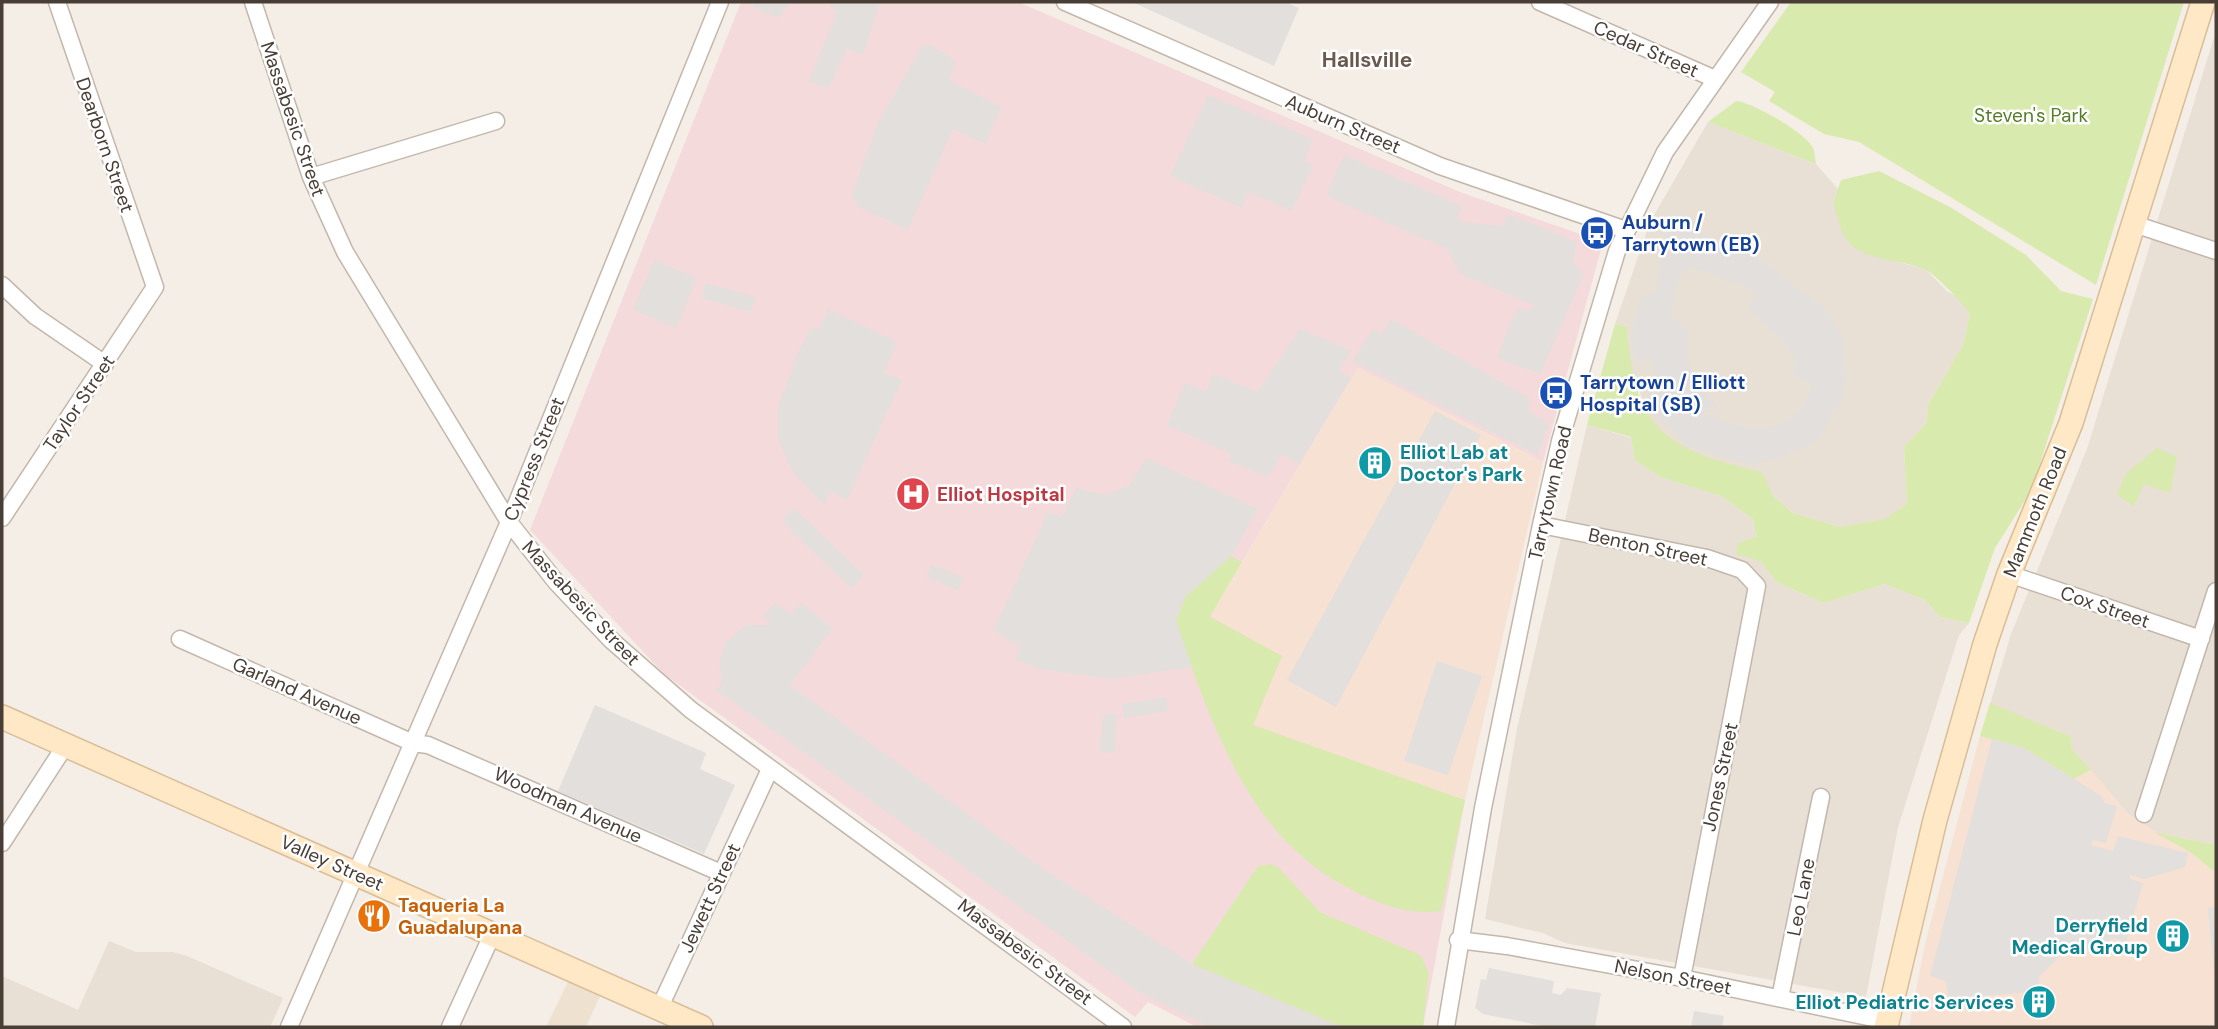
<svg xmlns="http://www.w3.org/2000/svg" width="2218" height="1029" font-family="'DM Sans',sans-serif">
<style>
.residential{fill:#e8dfd5}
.commercial{fill:#f7e1d2}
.education{fill:#eee1d0}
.medical{fill:#f5dadb}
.green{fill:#d9eaae}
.parking{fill:#e2dfdc;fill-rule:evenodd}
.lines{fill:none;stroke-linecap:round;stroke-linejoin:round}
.street-casing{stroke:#c3b7ac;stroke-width:19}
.secondary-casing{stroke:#d9bd97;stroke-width:26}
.street{stroke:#fff;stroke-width:16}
.secondary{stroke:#ffe8c6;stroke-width:23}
.labels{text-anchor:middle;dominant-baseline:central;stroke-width:5;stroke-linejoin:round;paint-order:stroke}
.street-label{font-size:19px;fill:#483e36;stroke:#fff}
.park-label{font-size:19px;fill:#557c26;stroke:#fff}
.transit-label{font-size:19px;font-weight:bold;fill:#164399;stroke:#fff;text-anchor:start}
.culture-label{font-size:19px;font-weight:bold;fill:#0d838f;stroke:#fff;text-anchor:end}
.health-label{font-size:19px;font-weight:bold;fill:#be3a42;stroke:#fff;text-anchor:start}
.food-label{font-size:19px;font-weight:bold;fill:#c56008;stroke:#fff;text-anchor:start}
.neighbourhood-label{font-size:21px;font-weight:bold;fill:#6b5a4c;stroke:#fff}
</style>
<rect width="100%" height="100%" fill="#f4eee7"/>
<path class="residential" d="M2216 31V840L2211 844 2154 832 2129 815 2071 748 2072 737 1990 704 2011 634 2087 449Z
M1708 122 1816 164 1838 189 1833 203 1871 255 1925 269 1948 292 1960 298 1970 314 1963 345 1928 405 1927 422 1904 447 1907 504 1886 519 1840 527 1793 513 1774 497 1761 472 1715 461 1681 447 1652 425 1629 363 1627 326 1615 324 1650 222Z
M1587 425 1631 438 1635 460 1660 477 1721 496 1753 519 1760 561 1778 583 1824 603 1885 584 1925 600 1940 617 1969 623 1959 635 1898 827 1866 997 1565 943 1543 933 1485 919 1517 729Z
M109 941 136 952H172L187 956 283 998 270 1027H2V976L78 1010Z"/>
<path class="commercial" d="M1358 368 1543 462 1465 800 1252 725 1210 617Z
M1980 736 2024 748 2074 779 2091 770 2129 815 2190 852 2216 873V1027H1909L1925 944Z"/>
<path class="education" d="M568 982 600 996 586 1027H546Z"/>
<path class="medical" d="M741 2H1018L1460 192 1603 242 1543 462 1358 368 1210 616 1282 656 1253 725 1465 800 1423 1027H1197L1148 1002 1135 1017 664 674 530 530Z"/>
<path class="green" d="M1791 2H2184L2096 285 1859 142 1824 134 1769 101 1775 92 1741 72Z
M1736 101C1752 102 1806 133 1813 148 1815 152 1815 159 1816 164L1708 122Z
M1879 171 1950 207 2026 255 2061 291 2093 299 2031 491 1995 548 1969 623 1940 617 1925 600 1885 584 1824 603 1778 583 1760 561 1736 554 1738 543 1756 537 1753 519 1721 496 1660 477 1635 460 1631 437 1587 425 1615 324 1627 326C1633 430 1666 450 1762 472L1774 497 1793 513 1840 527 1885 519 1907 504 1904 447 1927 422 1928 405 1963 345 1970 314C1964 304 1934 273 1924 269 1901 259 1862 261 1847 240 1840 230 1837 214 1833 203L1841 180Z
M2157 448 2177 457 2170 493 2144 484 2134 506 2117 495 2126 474Z
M1231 556 1242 562 1210 617 1282 656 1253 725 1465 800 1441 911C1407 915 1380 905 1350 889 1244 834 1215 725 1174 623L1185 597Z
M1990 703 2072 737 2071 748 2091 770 2074 779 2024 748 1980 736Z
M2154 832 2211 844 2216 840V873L2190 852Z
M1271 864 1279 868 1320 912 1420 955 1429 973 1423 1027H1342L1192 964 1258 866Z"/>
<path class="parking" d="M756 2H792L778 18 752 7Z
M833 2H880L863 54 846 49 829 89 809 81 837 12 830 7Z
M1132 2H1285L1299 8 1274 66Z
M929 44 956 61 949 80 1001 107 985 144 953 129 908 230 856 206 852 194 877 125 921 48Z
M1208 95 1313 139 1304 161 1313 165 1292 211 1248 192 1241 208 1170 176Z
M1344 155 1462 206 1457 218 1465 222 1502 226 1508 214 1577 242 1573 263 1584 273 1540 374 1497 358 1517 308 1531 310 1534 305 1460 274 1448 249 1326 196Z
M1669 223 1749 251 1820 305 1833 322 1842 339 1846 374 1842 398 1818 440 1775 459 1750 464 1692 448 1655 416 1647 401 1655 375 1650 357 1637 365 1631 336 1642 297 1657 292 1664 237ZM1692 267 1743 286 1756 296 1747 307 1785 343 1796 364 1794 376 1813 385 1804 404 1785 423 1760 430 1731 424 1703 413 1718 408 1691 371 1686 356 1688 330 1672 318 1671 311 1679 278Z
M654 260 697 278 676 328 633 310Z
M706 283 756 297 751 312 701 298Z
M828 309 897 342 884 372 902 380 847 500 830 492 824 505 794 474 778 440V407L798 352 812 328 819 329Z
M1391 319 1531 399 1527 410 1549 423 1538 455 1352 361 1373 329 1382 334Z
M1300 328 1351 351 1339 370 1351 378 1299 464 1282 454 1268 477 1228 461 1231 454 1167 425 1185 383 1206 392 1213 374 1258 392Z
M1435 411 1481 435 1336 707 1287 680Z
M1146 458 1258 509 1231 556 1185 597 1176 621 1192 667 1111 679 1040 669 1015 660 1020 647 994 630 1048 512 1062 517 1076 488 1106 495 1129 486Z
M794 508 864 575 851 588 788 528 783 519Z
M932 564 963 578 958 590 926 577Z
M775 603 791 614 801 603 833 628 790 685 1045 870 1194 965 1342 1027H1210L1136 990 715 689 722 682 719 666 725 643 746 625H771L763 616Z
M1437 661 1482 676 1448 775 1404 761Z
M1166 697 1168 711 1124 718 1122 704Z
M595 705 706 753 700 769 735 785 704 854 558 791Z
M1103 713 1117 714 1115 753 1100 752Z
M1992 739 2024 748 2103 797 2104 803 2117 806 2106 843 2093 840 2091 845 2113 851 2118 836 2188 853 2185 867 2144 879 2130 875V879L2143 883 2126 942 2114 938 2089 951 2079 947 2076 954 2066 950 2039 977 2040 991 1948 999 1946 981 1930 976Z
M2216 907V992L2208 908Z
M1489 968 1554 981 1552 993 1561 995 1567 988 1601 993 1595 1027H1548L1483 1014 1475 1008 1481 979 1486 980Z
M1694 1011 1724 1016 1722 1027H1691Z"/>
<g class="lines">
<g class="street-casing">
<path id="street" d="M253 2 311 177 345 252 509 522 556 582 611 640 691 710 1123 1027
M1065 2 1440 166 1626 230
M1540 2 1715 79
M311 177 496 121
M2134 224 2216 251
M2 285 35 316 105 364
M2 518 155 287 57 2
M1541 525 1707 558 1742 570 1757 586 1682 978
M2009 574 2201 639
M180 639 413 743 428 745 721 873
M2144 814 2216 591
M2 843 65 746
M1458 940 1507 946 1682 978 1887 1021
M1780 998 1821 797
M659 1009 770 769
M289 1027 509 522 720 2
M450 1027 492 935
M1446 1027 1483 808 1541 525 1560 441 1617 251 1665 152 1770 2"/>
</g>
<g class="secondary-casing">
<path id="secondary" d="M2 717 701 1027
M1886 1027 1935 820 1985 644 2009 574 2071 423 2203 2"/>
</g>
<use href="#street" class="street"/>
<use href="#secondary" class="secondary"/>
</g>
<defs>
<g id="bus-disc" transform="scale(1.75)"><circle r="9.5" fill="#1a4fb4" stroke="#fff"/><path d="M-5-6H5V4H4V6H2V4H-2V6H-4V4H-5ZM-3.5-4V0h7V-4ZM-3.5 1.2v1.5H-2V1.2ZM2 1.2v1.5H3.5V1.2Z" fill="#fff"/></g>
<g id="building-disc" transform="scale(1.75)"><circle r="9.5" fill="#0f9aa8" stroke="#fff"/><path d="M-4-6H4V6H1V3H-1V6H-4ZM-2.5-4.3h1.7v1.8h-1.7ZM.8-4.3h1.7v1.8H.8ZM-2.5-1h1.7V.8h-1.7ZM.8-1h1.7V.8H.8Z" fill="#fff"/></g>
<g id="hospital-disc" transform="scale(1.75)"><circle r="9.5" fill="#e0444e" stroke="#fff"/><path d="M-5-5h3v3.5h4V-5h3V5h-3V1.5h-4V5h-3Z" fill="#fff"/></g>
<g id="restaurant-disc" transform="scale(1.75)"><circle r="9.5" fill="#e8710a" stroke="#fff"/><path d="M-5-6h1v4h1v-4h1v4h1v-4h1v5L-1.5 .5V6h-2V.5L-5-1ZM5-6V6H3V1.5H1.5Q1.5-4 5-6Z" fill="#fff"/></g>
</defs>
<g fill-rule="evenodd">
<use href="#bus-disc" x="1597" y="233"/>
<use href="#bus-disc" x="1556" y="393"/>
<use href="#building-disc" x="1375" y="463"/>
<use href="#hospital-disc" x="913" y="494"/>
<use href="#restaurant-disc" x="374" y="916"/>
<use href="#building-disc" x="2173" y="936"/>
<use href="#building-disc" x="2039" y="1002"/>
</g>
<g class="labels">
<g class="street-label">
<text transform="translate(1646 49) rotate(24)">Cedar Street</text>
<text transform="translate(293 119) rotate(71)">Massabesic Street</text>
<text transform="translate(1343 124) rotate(23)">Auburn Street</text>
<text transform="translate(105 145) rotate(71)">Dearborn Street</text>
<text transform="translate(79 403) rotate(-56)">Taylor Street</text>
<text transform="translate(534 459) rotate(-68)">Cypress Street</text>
<text transform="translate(1550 493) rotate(-77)">Tarrytown Road</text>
<text transform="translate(2035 512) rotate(-68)">Mammoth Road</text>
<text transform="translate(1648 547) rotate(12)">Benton Street</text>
<text transform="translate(581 603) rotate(47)">Massabesic Street</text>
<text transform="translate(2105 607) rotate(19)">Cox Street</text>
<text transform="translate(297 691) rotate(24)">Garland Avenue</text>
<text transform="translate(1720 777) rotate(-78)">Jones Street</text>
<text transform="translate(568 805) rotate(24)">Woodman Avenue</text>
<text transform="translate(332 863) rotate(24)">Valley Street</text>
<text transform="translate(1801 897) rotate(-79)">Leo Lane</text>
<text transform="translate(710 898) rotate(-65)">Jewett Street</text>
<text transform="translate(1025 952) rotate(37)">Massabesic Street</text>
<text transform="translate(1673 977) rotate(11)">Nelson Street</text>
</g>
<g class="park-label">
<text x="2031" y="115">Steven's Park</text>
</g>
<g class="transit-label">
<text x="1622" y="222">Auburn /<tspan x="1622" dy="22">Tarrytown (EB)</tspan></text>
<text x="1580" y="382">Tarrytown / Elliott<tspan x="1580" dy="22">Hospital (SB)</tspan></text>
</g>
<g class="culture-label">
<text x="1400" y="452" text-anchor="start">Elliot Lab at<tspan x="1400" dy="22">Doctor's Park</tspan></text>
<text x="2148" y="925">Derryfield<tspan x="2148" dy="22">Medical Group</tspan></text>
<text x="2014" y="1002">Elliot Pediatric Services</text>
</g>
<g class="health-label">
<text x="937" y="494">Elliot Hospital</text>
</g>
<g class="food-label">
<text x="398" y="905">Taqueria La<tspan x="398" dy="22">Guadalupana</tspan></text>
</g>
<g class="neighbourhood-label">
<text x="1367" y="60">Hallsville</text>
</g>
</g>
<rect width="2218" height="1029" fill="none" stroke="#483e36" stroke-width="7"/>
</svg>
